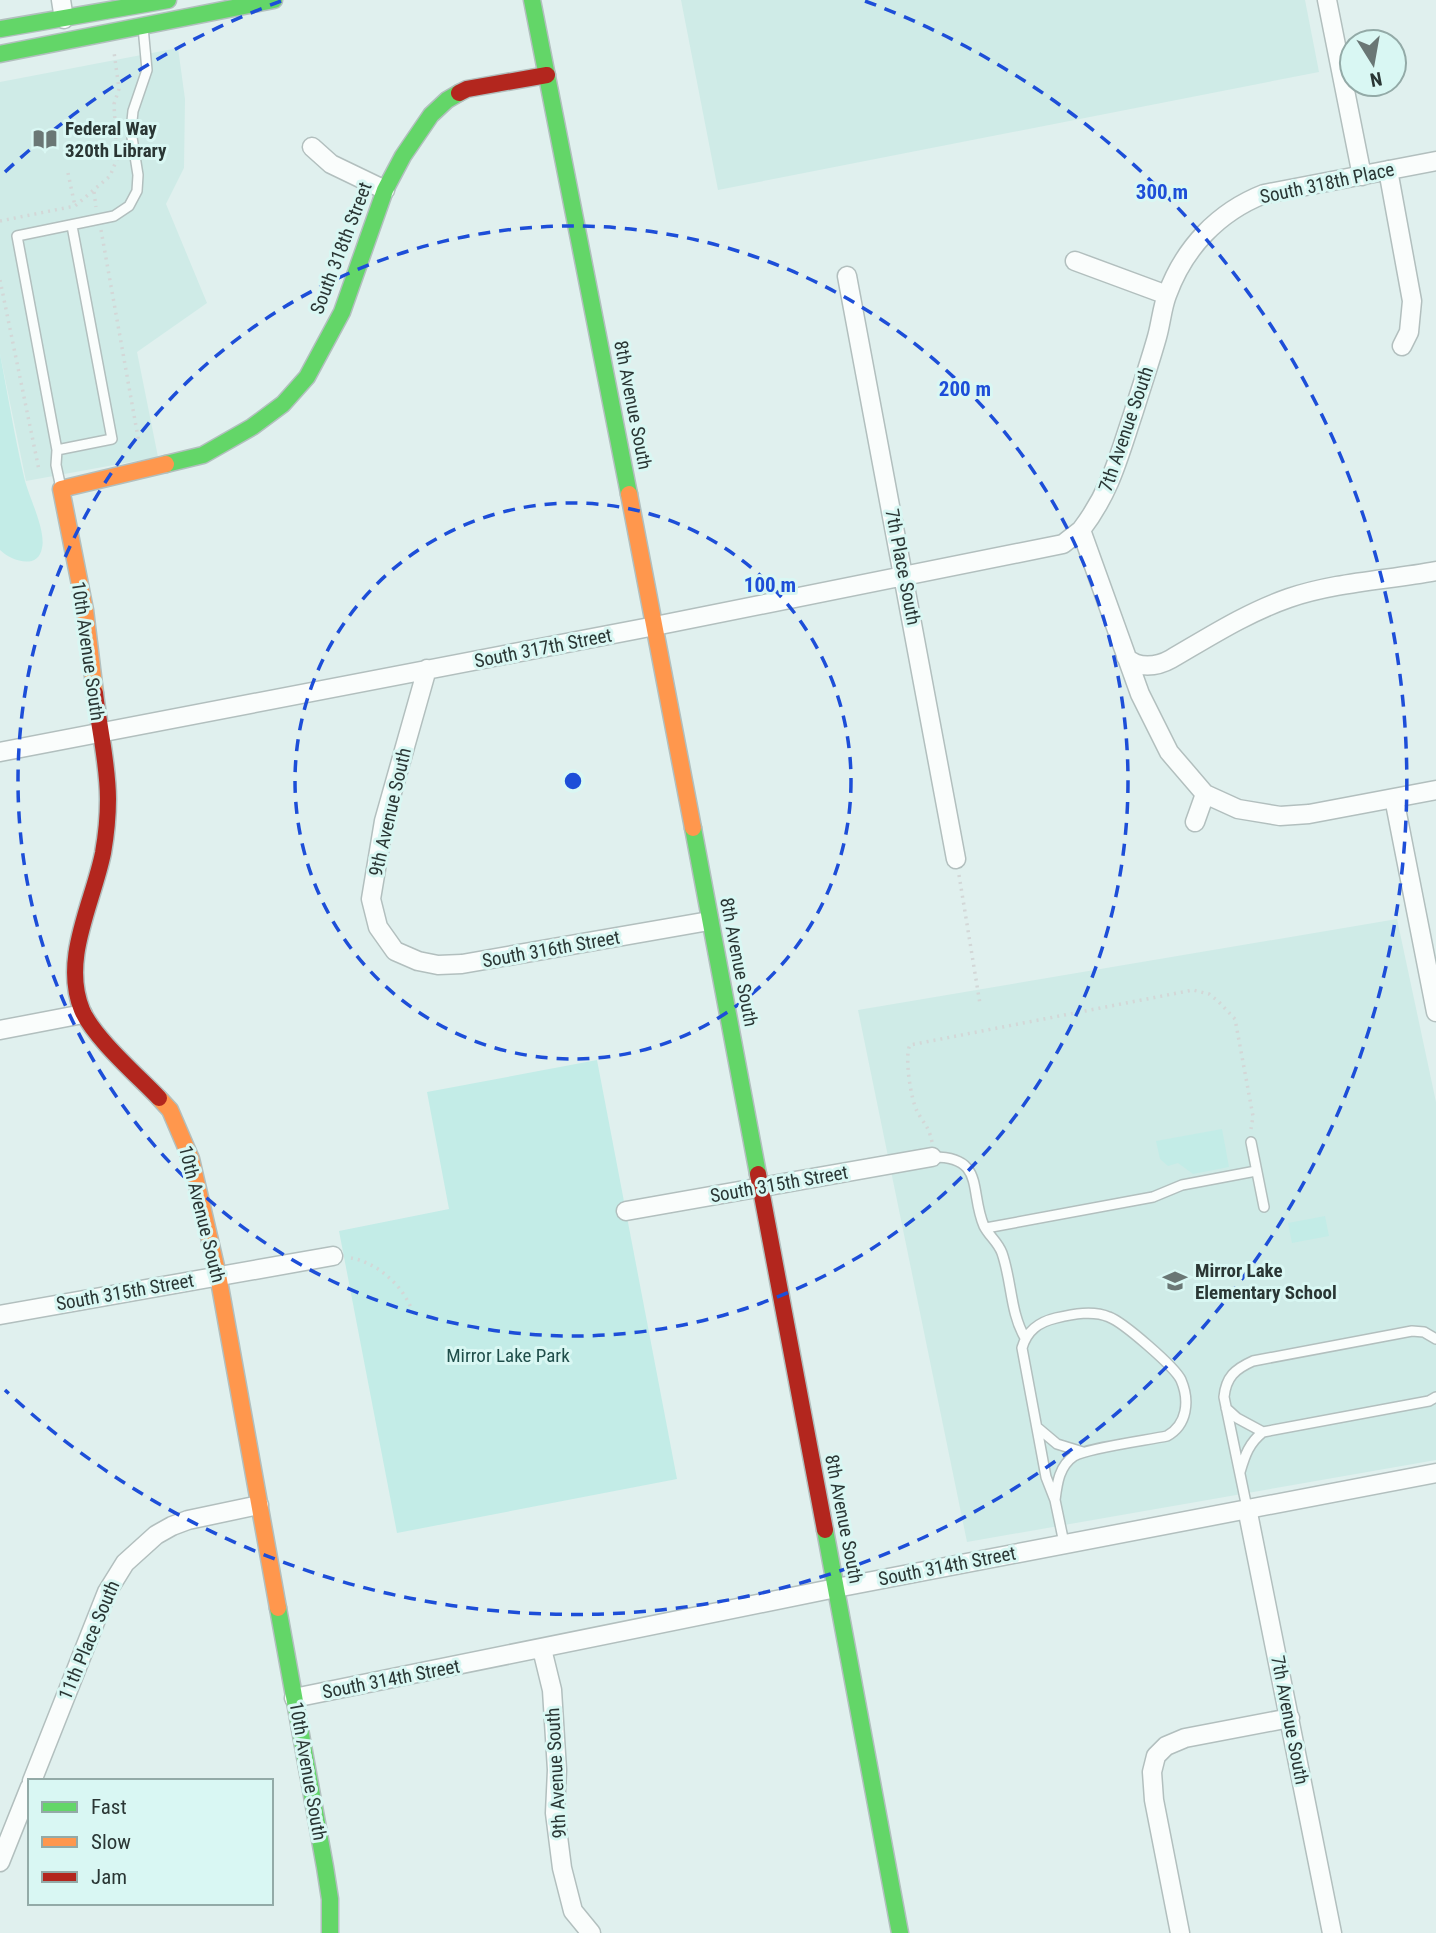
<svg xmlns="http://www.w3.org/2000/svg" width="1436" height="1933" font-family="'Roboto Condensed',sans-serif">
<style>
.built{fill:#cfebe7}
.green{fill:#c3ece7}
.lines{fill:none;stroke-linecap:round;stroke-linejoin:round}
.lane-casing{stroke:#b2bfbe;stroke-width:12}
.street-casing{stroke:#b2bfbe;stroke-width:21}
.fast-casing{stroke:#b2bfbe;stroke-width:19}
.slow-casing{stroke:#b2bfbe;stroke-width:19}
.jam-casing{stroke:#b2bfbe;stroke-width:19}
.path{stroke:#d3d7d7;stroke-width:3.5;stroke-dasharray:2 5;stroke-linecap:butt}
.lane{stroke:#fafdfc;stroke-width:9}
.street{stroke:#fafdfc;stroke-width:18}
.fast{stroke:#63d668;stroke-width:16}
.slow{stroke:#ff974d;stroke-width:16}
.jam{stroke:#b3261e;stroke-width:16}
.ring{fill:none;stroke:#1d4ed8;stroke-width:3.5;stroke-dasharray:12 9}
.labels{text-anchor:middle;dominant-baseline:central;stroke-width:6;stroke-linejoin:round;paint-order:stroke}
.poi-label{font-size:19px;font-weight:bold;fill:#2a3634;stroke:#d9f7f3;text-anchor:start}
.street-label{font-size:19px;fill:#2a3634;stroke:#d9f7f3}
.park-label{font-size:19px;fill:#1f4e4a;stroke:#d9f7f3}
.centre{fill:#1d4ed8;stroke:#d9f7f3;stroke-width:3.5}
.ring-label{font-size:21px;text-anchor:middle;font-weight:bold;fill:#1d4ed8;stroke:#d9f7f3;stroke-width:6;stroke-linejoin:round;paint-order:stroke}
</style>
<rect width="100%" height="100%" fill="#e0f0ee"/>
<path class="built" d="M681 0H1305L1319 72 718 190Z
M178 48 185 99 184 168 166 204 207 303 137 352 158 457 26 481 0 354V82Z
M1397 919 1436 1102V1460L967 1542 858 1010Z"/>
<path class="green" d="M0 354C8 396 15 439 25 481 30 499 46 531 42 548 38 571 10 560 0 550Z
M597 1060 677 1479 397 1533 339 1231 449 1209 427 1092Z
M1222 1129 1229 1167 1193 1174 1178 1163 1168 1166 1160 1159 1156 1141Z
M1325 1216 1329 1236 1292 1243 1288 1223Z"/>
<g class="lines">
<g class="lane-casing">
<path id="lane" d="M72 226 112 439 57 450 17 236 114 216 129 206 137 191 138 175 131 131 133 111 147 70 143 27
M57 450 56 465 61 488
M1251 1142 1264 1207
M932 1157C986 1156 969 1192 984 1226 989 1236 998 1242 1002 1253 1012 1282 1010 1312 1025 1338
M986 1228 1153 1197 1182 1185 1256 1171
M1226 1408 1237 1418 1263 1432
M1038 1428 1057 1444 1083 1452
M1240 1472C1245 1455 1249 1443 1263 1432L1429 1401 1436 1397
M1055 1500C1057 1484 1059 1466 1074 1456 1088 1448 1148 1440 1167 1436 1187 1425 1190 1401 1181 1380 1175 1367 1123 1322 1109 1317 1093 1310 1073 1314 1056 1318 1039 1322 1027 1330 1022 1348L1046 1477 1055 1500 1064 1543
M1247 1508 1224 1397C1226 1377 1235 1369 1253 1361L1412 1331 1424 1332 1436 1339"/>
</g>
<g class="street-casing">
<path id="street" d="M61 0 64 19
M1327 0 1362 176
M312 147 331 164 385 190
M1436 161 1264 194C1218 212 1184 248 1167 295 1162 308 1161 323 1157 337 1150 362 1141 388 1133 414 1118 459 1110 492 1081 530L1140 694 1169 752 1205 794 1238 809 1280 816 1309 814 1436 790
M1388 170 1412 301 1409 332 1402 346
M1075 261 1167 295
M847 276 956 859
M1126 657C1137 669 1157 667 1171 659 1209 637 1246 613 1289 598 1336 582 1388 580 1436 571
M427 669 384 821 371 899 378 927 395 951 418 961 438 965 462 964 709 921
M0 752 655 626 1063 544 1081 530
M1394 798 1436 1012
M1195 822 1205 794
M0 1030 83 1014
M626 1211 932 1157
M0 1315 333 1256
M1247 1508 1332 1933
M542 1649 552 1690 557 1770 555 1813 562 1868 573 1911 591 1933
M294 1698 836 1588 1436 1473
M32 1781 107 1592 125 1563 156 1535 172 1526 188 1520 259 1505
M0 1862 30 1787
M1180 1933 1154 1800 1152 1772 1156 1756 1166 1746 1185 1738 1290 1718"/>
</g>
<g class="fast-casing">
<path id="fast" d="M532 0 629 494
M0 29 168 0
M0 54 274 0
M166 464 203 455 252 427 283 404 307 377 342 312 385 190 403 156 431 115 447 100 459 93
M693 828 758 1174
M825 1530 900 1933
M278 1608 325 1867 330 1899V1933"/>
</g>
<g class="slow-casing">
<path id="slow" d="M629 494 693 828
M95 693 85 610 61 489 166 464
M159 1098 170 1110 191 1159 218 1275 278 1608"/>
</g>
<g class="jam-casing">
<path id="jam" d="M459 93 467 89 547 75
M95 693C99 728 108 764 108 799 108 816 106 836 103 853 93 903 61 959 82 1010 94 1038 137 1075 159 1098
M758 1174 825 1530"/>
</g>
<path class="path" d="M68 173 75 206
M94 192 96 207
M0 221 75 206 110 176 117 159 114 104 119 89 114 52
M101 230 139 443
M0 280 39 470
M959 875 980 1004
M932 1142C928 1124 924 1125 917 1111 911 1100 904 1056 910 1045L1193 990 1209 994 1218 1001 1235 1019 1253 1116 1251 1129
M351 1258C376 1262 402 1285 411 1308"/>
<use href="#lane" class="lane"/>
<use href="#street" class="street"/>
<use href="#fast" class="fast"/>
<use href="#slow" class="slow"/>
<use href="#jam" class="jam"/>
</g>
<g class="ring">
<circle cx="573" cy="781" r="278"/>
<circle cx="573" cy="781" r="555"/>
<path d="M5 172A833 833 0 0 1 281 1M865 1A833 833 0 1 1 5 1390"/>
</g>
<defs>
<g id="library-bare" transform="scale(1.89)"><path d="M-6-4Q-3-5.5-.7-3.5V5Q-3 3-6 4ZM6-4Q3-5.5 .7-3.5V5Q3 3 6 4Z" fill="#6a7775" stroke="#d9f7f3" stroke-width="2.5" paint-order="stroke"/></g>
<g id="school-bare" transform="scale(1.89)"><path d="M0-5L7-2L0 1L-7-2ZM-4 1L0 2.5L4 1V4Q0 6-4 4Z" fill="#6a7775" stroke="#d9f7f3" stroke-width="2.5" paint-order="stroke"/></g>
</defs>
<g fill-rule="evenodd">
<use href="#library-bare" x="45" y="139"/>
<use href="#school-bare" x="1175" y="1281"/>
</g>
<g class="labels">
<g class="poi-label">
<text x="65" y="128">Federal Way<tspan x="65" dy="22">320th Library</tspan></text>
<text x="1195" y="1270">Mirror Lake<tspan x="1195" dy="22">Elementary School</tspan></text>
</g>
<g class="street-label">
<text transform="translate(1327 183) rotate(-12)">South 318th Place</text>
<text transform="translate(341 248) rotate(-69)">South 318th Street</text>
<text transform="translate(633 405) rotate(79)">8th Avenue South</text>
<text transform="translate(1126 429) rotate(-71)">7th Avenue South</text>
<text transform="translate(903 567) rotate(79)">7th Place South</text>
<text transform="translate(543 648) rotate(-11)">South 317th Street</text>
<text transform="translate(88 651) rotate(82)">10th Avenue South</text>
<text transform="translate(390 812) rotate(-77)">9th Avenue South</text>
<text transform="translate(551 949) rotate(-10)">South 316th Street</text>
<text transform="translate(739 962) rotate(79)">8th Avenue South</text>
<text transform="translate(779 1184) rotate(-10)">South 315th Street</text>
<text transform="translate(202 1214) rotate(76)">10th Avenue South</text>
<text transform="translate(125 1292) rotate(-10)">South 315th Street</text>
<text transform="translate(844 1519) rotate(79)">8th Avenue South</text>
<text transform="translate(947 1566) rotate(-11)">South 314th Street</text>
<text transform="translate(89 1640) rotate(-67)">11th Place South</text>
<text transform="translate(391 1679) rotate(-11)">South 314th Street</text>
<text transform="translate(1290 1720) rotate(79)">7th Avenue South</text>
<text transform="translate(308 1771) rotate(80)">10th Avenue South</text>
<text transform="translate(556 1773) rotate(-93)">9th Avenue South</text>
</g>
<g class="park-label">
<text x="508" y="1355">Mirror Lake Park</text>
</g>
</g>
<circle cx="573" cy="781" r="10" class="centre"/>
<g class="ring-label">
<text x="1162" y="199">300 m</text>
<text x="965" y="396">200 m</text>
<text x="770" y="592">100 m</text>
</g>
<rect x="28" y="1779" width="245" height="126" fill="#d9f7f3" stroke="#93aaa7" stroke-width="2"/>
<rect x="42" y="1802" width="35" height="10" fill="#63d668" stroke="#93aaa7" stroke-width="2"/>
<text x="91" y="1814" font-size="21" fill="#2a3634">Fast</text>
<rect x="42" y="1837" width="35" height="10" fill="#ff974d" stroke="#93aaa7" stroke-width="2"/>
<text x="91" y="1849" font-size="21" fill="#2a3634">Slow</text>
<rect x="42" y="1872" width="35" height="10" fill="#b3261e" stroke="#93aaa7" stroke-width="2"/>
<text x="91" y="1884" font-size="21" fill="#2a3634">Jam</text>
<g transform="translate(1373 63) rotate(169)"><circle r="33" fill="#d9f7f3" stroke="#93aaa7" stroke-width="2"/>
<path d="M0-5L12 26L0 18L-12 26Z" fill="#6a7775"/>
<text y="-10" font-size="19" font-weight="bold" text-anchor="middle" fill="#2a3634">N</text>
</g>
</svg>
